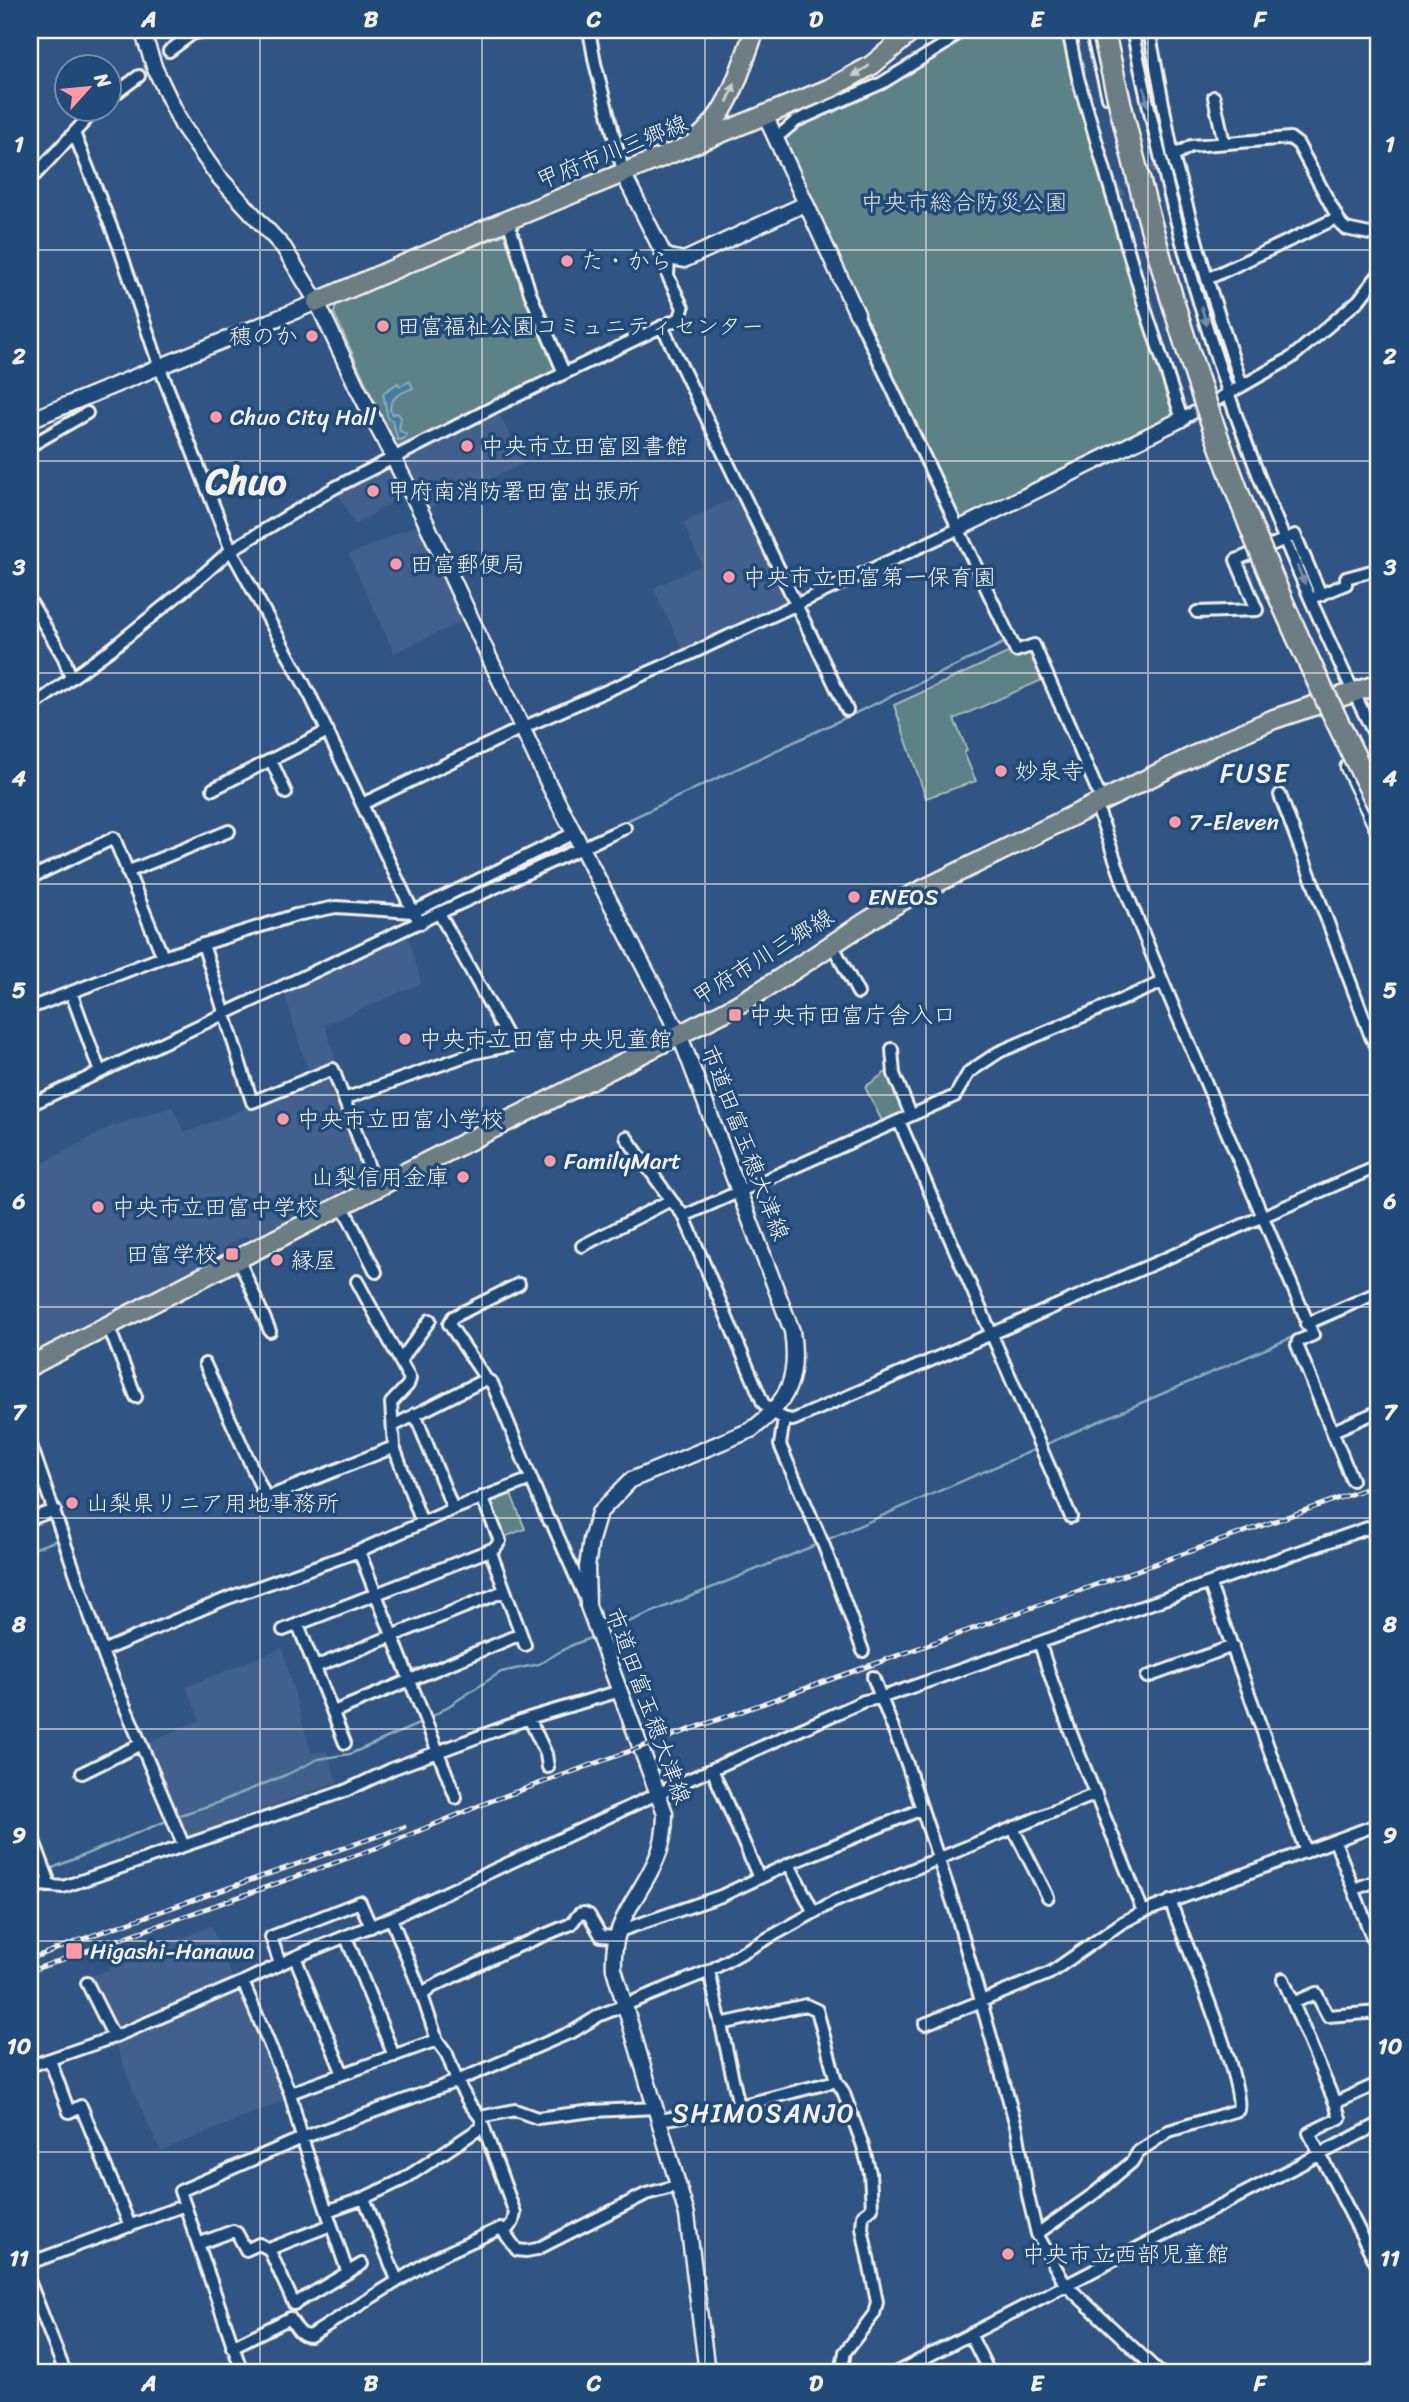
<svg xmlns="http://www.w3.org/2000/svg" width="1409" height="2402" font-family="Sriracha,'Klee One',sans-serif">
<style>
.built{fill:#43608d}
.green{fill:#5c8186;stroke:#a8b9b7;stroke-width:2}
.water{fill:#457d9f;stroke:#8babbc;stroke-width:2}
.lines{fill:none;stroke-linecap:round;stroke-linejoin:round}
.stream{stroke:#8babbc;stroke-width:2.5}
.minor-tunnel{stroke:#4d6c92;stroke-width:10;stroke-dasharray:10 5;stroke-linecap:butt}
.minor-casing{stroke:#f4f1e8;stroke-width:16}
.tertiary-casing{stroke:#f4f1e8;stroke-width:19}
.primary-casing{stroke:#f4f1e8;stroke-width:23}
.minor{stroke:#1f4a7a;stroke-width:10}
.tertiary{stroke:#1f4a7a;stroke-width:14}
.primary{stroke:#6d7d84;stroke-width:18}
.rail-casing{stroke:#f4f1e8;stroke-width:5}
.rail{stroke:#1f4a7a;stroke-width:2.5;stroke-dasharray:8;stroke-linecap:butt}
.motorway-bridge-casing{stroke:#f4f1e8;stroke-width:26;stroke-linecap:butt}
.motorway-bridge{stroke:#6d7d84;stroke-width:21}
.oneway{fill:#ccceca}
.oneway2{fill:#748da6}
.grid{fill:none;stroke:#f4f1e8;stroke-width:2;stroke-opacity:0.55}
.poi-dot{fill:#ff9aa2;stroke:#1f4a7a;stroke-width:2.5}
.labels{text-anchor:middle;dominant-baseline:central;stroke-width:7;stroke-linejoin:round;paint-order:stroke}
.street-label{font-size:23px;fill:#f4f1e8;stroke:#1f4a7a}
.park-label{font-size:23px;fill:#dde0d9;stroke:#1f4a7a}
.poi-label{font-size:23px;fill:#f4f1e8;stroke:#1f4a7a;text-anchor:start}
.quarter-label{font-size:26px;letter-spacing:2px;fill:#f4f1e8;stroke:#1f4a7a}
.town-label{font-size:37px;font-weight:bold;fill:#f4f1e8;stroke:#1f4a7a}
.neatline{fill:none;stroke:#f4f1e8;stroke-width:2.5}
.grid-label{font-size:23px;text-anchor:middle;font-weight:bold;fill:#f4f1e8}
</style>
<rect width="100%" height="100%" fill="#305483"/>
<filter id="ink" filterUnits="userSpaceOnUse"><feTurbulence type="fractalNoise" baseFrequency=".0143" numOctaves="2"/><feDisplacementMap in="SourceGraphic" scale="14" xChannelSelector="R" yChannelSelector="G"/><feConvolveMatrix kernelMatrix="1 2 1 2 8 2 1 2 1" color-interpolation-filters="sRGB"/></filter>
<g filter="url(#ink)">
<path class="built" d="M497 408 524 463 425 510 400 456Z
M389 463 406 494 355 525 337 492Z
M741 494 794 604 686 656 653 588 702 565 683 523Z
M419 524 463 621 394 653 349 555Z
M407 932 421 983 325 1025 337 1063 331 1074 371 1183 256 1240 245 1236 226 1246 228 1256 30 1357V1170L112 1126 172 1107 185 1133 311 1081 283 989Z
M282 1648 311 1753 327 1751 337 1782 185 1837 147 1743 200 1720 186 1687Z
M211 1926 233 1980 116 2032 90 1977Z
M243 1989 286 2100 161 2151 134 2093 115 2042Z"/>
<path class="green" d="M961 30H1068L1182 419 958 529 776 138 796 121 882 83Z
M505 234 518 257 560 372 397 452 334 313 337 302Z
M1012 651 1015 656 1033 652 1044 679 954 719 967 750 964 753 976 781 926 798 894 705Z
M889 1070 891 1083 903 1113 883 1123 865 1087Z
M511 1494 525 1529 502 1538 488 1503Z"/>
<path class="water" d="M410 381 413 388C401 393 391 396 390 410L393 414 397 413 401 417 399 430 407 435 403 439 398 440 392 420 388 419 383 393 398 383 400 386Z"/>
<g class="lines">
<path class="stream" d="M601 833 1006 642
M1315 1328 1379 1299
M1042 1446 1309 1330
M824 1541 1036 1449
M30 1550 55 1541
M604 1632 818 1544
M427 1720 501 1672 539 1664 570 1646 595 1636
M177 1816 217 1803 288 1774 318 1759 350 1754 421 1723
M50 1869 171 1819
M1320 2146 1379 2116
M1067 2277 1313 2150
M882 2372 1061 2280"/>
<path class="minor-tunnel" d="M139 76 169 51
M1114 195 1173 156
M1145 308 1207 279"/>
<g class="minor-casing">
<path id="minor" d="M589 30 595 63 624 175
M1068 30 1078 78 1145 308 1182 419 1242 386
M1091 30 1108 97
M1132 30C1153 130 1176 230 1207 328 1251 471 1312 610 1379 744
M1149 30 1173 156 1191 146 1290 138 1298 144 1341 224 1346 229 1379 236
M169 51 192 34 208 30
M1214 97 1224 143
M108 99 139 76
M74 133 118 244 160 368 231 550 311 697 413 912 421 923
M776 138 796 121 882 83 945 44 961 30
M1173 156 1207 279 1242 386 1291 358 1359 300 1379 274
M30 178 35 175 97 108
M508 220 530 293 564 373
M1207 279 1337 218
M857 314 1016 651 1034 645 1102 801
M662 326 847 710
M30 446 87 413
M1317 596 1346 584V578L1379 569
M30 601 64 658 71 678
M1197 612 1257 610 1236 560 1295 535 1321 595
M30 708 110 650 204 574 231 550 336 487 498 405 680 318 683 308 668 276 669 257
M271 760 286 793
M213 789 328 731
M1280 795 1371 1037 1379 1051
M362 804 522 728 686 656 958 529
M1096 804 1127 894 1163 982 1313 1335 1298 1341 1297 1345 1352 1480
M127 872 229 831
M30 878 114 838 163 957
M439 913 625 828
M203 944 252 1102 333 1069 376 1187
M832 944 858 993
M1163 982 999 1052 969 1072 955 1096 684 1216 763 1403C772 1412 780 1419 793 1420L1379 1166
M71 992 100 1072
M30 1008 163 957 296 915 336 907 413 912 574 833
M892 1049 894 1074 911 1115
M30 1105 439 913 512 1045 474 1053 344 1099
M899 1121 1071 1517
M626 1137 671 1200
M342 1205 376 1272
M582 1246 671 1200 684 1216
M238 1258 270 1331
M357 1281 410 1379 408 1385 391 1403 394 1447 422 1523
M519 1284 453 1317 449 1324 486 1379 492 1383 548 1520 552 1523 586 1600
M1306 1324 1379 1292
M108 1325 136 1397
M400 1361 430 1320
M205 1364 266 1498 394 1447
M415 1414 453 1509
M784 1419 780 1445 824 1546 863 1651
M393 1426 486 1379
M1333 1431 1379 1411
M30 1442 105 1659 183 1844
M30 1519 55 1510
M1372 1527 1379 1549
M490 1550 525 1645
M359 1551 456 1798
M1210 1585 1306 1852
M298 1625 345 1743
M283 1630 495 1548 500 1541 482 1497
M1040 1644C1068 1736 1109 1823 1143 1912
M102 1651 228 1598 359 1551 453 1509 531 1479
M315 1667 504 1591
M873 1677 907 1764 955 1909 1017 2129 1028 2196 1037 2234 1065 2284 1159 2372
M1147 1677 1233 1646
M333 1712 521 1634
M529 1718 546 1754 548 1767
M712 1769 759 1878
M82 1773 141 1744
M1013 1828 1048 1897
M30 1830 48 1878 47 1886
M1335 1841 1379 1956
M789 1864 814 1913
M1354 1889 1379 1880
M30 1891 42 1885 63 1887 345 1791 394 1768 529 1718 620 1691
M618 1928 625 1929 721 1896 789 1864 922 1809
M346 1937 394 2056
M295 1957 343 2074
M280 1964 271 1937 360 1902 371 1927
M709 1971 739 2106
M1283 1979 1335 2103 1379 2083
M243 1982 290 2093 302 2138 347 2271
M87 1983 114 2037
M422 1995 432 1987 504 1952 571 1924 579 1914 584 1913 589 1915 601 1936 616 1937
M1293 2003 1316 1993 1328 2016 1379 2012
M721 2024 806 2005 817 2010 836 2081 843 2091 863 2146 870 2173 872 2208 863 2215 862 2228 877 2302 874 2314 845 2352 841 2372
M925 2024 1050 1973 1123 1922 1143 1912 1379 1824
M437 2040 447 2054 457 2081 469 2103 480 2117 515 2213 513 2222 505 2232
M50 2060 69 2112 81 2106 130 2226
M30 2066 114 2037 243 1982 295 1957 391 1918 659 1793 864 1701 880 1698 1379 1524
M290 2093 437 2040 422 1995 391 1918
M1335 2103 1340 2118 1309 2133 1379 2269
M480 2117 515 2110 537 2118 593 2111 656 2108
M660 2120 739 2106 836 2081
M327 2211 364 2198
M1037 2234 1095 2193 1132 2162 1138 2152 1169 2131 1238 2110C1245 2083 1183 1937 1170 1901
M198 2244 233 2231 237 2233 246 2250 259 2244 269 2249 331 2225
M269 2249 294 2304 362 2264
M30 2263 185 2205
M397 2280 364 2198 404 2179 482 2127
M30 2283 65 2372
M970 2334 989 2372
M232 2347 290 2318C295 2326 300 2336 310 2336L431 2260 501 2228 517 2250 526 2251 537 2249 646 2194 680 2185
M242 2372 180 2191 302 2138 457 2081 574 2031 600 2015 709 1971 833 1902 1096 1794
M897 2372 1379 2124
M1368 2372 1379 2367"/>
</g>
<g class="tertiary-casing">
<path id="tertiary" d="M142 30 155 69 182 125 217 175 284 248 317 302 357 387 423 516 549 785 680 1036 792 1331C799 1377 789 1402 751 1430L631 1480 599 1513 591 1540 587 1567 588 1606 665 1813C665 1829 663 1845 656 1860 638 1900 611 1921 614 1969L687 2215 707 2372
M765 115 857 314
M624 175 663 253 669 257 684 260 805 204
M30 420 317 302
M958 529 1182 419
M1348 767 1379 832"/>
</g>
<g class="primary-casing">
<path id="primary" d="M698 139C731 111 740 68 755 30
M317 302 508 220 831 88 872 65 914 30
M30 1366 395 1178 724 1012C791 977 849 928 916 893L1228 739 1274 719 1379 684"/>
</g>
<use href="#minor" class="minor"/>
<use href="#tertiary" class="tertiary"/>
<use href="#primary" class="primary"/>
<g class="rail-casing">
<path id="rail" d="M30 1959 107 1930 404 1827
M30 1971 382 1846 491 1801 641 1747 1379 1484"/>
</g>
<use href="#rail" class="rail"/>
<g class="motorway-bridge-casing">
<path id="motorway-bridge" d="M1103 30C1136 180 1176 328 1230 472 1272 587 1324 697 1379 806"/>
</g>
<use href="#motorway-bridge" class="motorway-bridge"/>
</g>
<defs><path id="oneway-solid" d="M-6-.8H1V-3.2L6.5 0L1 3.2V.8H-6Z" transform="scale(1.75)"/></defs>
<g class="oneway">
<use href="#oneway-solid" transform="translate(861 71) rotate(148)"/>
<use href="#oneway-solid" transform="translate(731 93) rotate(-67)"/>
</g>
<g class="oneway2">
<use href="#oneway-solid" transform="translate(1146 97) rotate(78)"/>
<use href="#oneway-solid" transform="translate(1204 316) rotate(74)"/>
<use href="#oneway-solid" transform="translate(1301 575) rotate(67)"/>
</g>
</g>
<path class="grid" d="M260 30V2372M482 30V2372M705 30V2372M926 30V2372M1148 30V2372M30 250H1379M30 461H1379M30 673H1379M30 884H1379M30 1095H1379M30 1307H1379M30 1518H1379M30 1729H1379M30 1941H1379M30 2152H1379"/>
<g class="poi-dot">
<circle cx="567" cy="261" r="7"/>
<circle cx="383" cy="326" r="7"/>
<circle cx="312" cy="336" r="7"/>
<circle cx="216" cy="417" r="7"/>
<circle cx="467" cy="446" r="7"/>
<circle cx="373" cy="491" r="7"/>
<circle cx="396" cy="564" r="7"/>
<circle cx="729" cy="577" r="7"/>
<circle cx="1001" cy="771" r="7"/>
<circle cx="1175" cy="822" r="7"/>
<circle cx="854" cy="897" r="7"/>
<rect x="728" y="1008" width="14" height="14" rx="3.5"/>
<circle cx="405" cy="1039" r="7"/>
<circle cx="283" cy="1119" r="7"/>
<circle cx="550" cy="1161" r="7"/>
<circle cx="463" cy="1177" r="7"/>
<circle cx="98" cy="1207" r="7"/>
<rect x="225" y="1247" width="14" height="14" rx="3.5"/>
<circle cx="277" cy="1260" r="7"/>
<circle cx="72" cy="1503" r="7"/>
<rect x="65" y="1942" width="18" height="18" rx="3.5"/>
<circle cx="1008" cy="2254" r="7"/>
</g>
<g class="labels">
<g class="street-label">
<text transform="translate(612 152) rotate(-22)">甲府市川三郷線</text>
<text transform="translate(763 957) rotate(-32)">甲府市川三郷線</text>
<text transform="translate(745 1143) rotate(69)">市道田富玉穂大津線</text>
<text transform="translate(648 1706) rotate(70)">市道田富玉穂大津線</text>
</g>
<g class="park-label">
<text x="964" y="202">中央市総合防災公園</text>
</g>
<g class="poi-label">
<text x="581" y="261">た・から</text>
<text x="397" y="326">田富福祉公園コミュニティセンター</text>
<text x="298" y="336" text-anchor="end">穂のか</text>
<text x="230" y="417">Chuo City Hall</text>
<text x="481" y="446">中央市立田富図書館</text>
<text x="387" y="491">甲府南消防署田富出張所</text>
<text x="410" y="564">田富郵便局</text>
<text x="743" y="577">中央市立田富第一保育園</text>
<text x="1015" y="771">妙泉寺</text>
<text x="1189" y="822">7-Eleven</text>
<text x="868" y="897">ENEOS</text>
<text x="749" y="1015">中央市田富庁舎入口</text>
<text x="419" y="1039">中央市立田富中央児童館</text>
<text x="297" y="1119">中央市立田富小学校</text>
<text x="564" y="1161">FamilyMart</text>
<text x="449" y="1177" text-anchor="end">山梨信用金庫</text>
<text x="112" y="1207">中央市立田富中学校</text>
<text x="218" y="1254" text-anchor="end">田富学校</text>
<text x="291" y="1260">縁屋</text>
<text x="86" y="1503">山梨県リニア用地事務所</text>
<text x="90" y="1951">Higashi-Hanawa</text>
<text x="1022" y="2254">中央市立西部児童館</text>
</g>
<g class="quarter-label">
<text x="1255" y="773">FUSE</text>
<text x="764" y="2113">SHIMOSANJO</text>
</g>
<g class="town-label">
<text x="246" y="481">Chuo</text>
</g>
</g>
<rect width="1409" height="2402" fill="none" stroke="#1f4a7a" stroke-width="77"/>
<g transform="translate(88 88) rotate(63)"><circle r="33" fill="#1f4a7a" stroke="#748da6" stroke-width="2"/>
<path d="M0-5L12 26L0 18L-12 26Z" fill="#ff9aa2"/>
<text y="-10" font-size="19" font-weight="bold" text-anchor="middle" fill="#f4f1e8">N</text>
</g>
<rect x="38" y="38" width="1332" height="2326" class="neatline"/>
<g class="grid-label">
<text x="149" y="27">A</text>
<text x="371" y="27">B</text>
<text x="594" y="27">C</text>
<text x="816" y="27">D</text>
<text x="1037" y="27">E</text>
<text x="1260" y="27">F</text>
<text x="19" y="152">1</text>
<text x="1390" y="152">1</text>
<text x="19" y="364">2</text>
<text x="1390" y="364">2</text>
<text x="19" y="575">3</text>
<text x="1390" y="575">3</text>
<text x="19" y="786">4</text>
<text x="1390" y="786">4</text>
<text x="19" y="998">5</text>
<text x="1390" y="998">5</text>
<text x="19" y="1209">6</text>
<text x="1390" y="1209">6</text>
<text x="19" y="1420">7</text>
<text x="1390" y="1420">7</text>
<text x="19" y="1632">8</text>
<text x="1390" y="1632">8</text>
<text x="19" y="1843">9</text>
<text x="1390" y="1843">9</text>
<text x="19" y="2054">10</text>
<text x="1390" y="2054">10</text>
<text x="19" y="2266">11</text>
<text x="1390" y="2266">11</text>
<text x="149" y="2391">A</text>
<text x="371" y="2391">B</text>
<text x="594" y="2391">C</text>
<text x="816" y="2391">D</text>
<text x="1037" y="2391">E</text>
<text x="1260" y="2391">F</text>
</g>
</svg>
